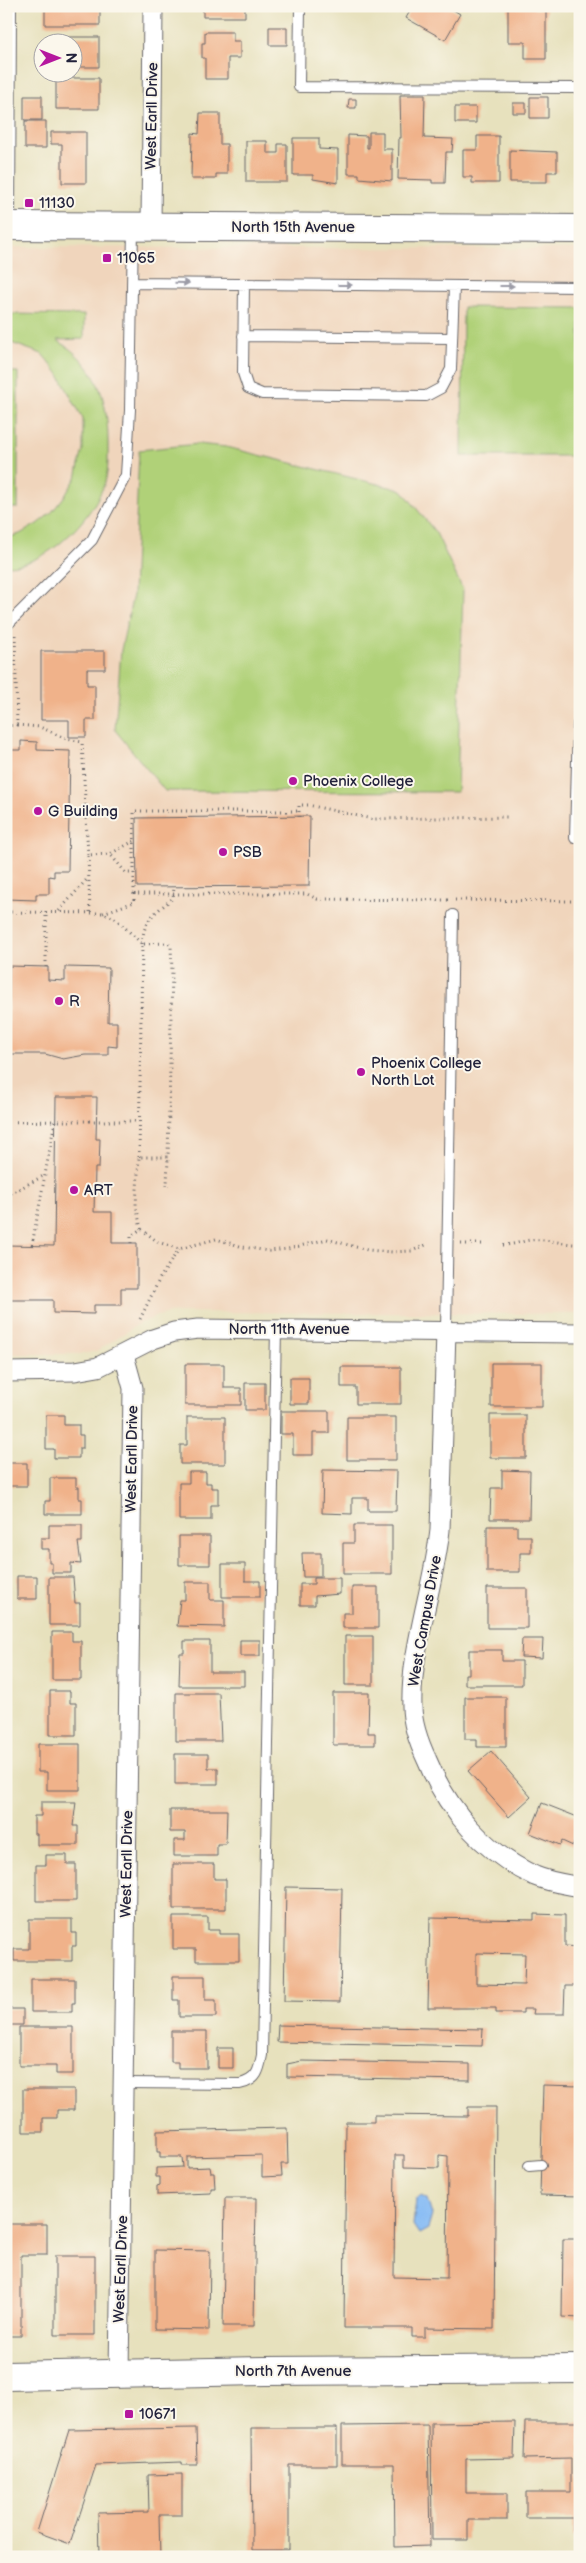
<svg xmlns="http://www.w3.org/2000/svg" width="586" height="2563" font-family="'Balsamiq Sans',sans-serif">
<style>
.built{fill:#f0d5bc}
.green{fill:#b0d178;stroke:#697a5a}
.water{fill:#86bbf4;stroke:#546e98}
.building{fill:#f0b28a;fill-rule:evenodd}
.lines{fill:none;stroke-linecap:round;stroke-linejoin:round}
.lane-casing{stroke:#676568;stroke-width:12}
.street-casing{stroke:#676568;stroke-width:21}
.secondary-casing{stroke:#676568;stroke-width:30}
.path{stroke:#676568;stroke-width:3;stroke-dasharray:1 4;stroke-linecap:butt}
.lane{stroke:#fff;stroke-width:10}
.street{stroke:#fff;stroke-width:19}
.secondary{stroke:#fff;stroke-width:28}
.oneway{fill:#9c9ca7}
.poi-dot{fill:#b5179e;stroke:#fbf7ec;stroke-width:2}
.labels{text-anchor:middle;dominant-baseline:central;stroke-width:4;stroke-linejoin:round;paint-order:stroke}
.street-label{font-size:15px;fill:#22223b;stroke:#fbf7ec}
.poi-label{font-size:15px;fill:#22223b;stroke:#fbf7ec;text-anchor:start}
</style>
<rect width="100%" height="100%" fill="#fbf7ec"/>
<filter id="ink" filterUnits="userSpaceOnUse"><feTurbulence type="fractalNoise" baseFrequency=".02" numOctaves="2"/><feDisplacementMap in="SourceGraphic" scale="10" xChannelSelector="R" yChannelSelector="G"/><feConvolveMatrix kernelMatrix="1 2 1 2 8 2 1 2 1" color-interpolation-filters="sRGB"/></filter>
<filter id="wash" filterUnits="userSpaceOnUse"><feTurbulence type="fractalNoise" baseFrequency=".0096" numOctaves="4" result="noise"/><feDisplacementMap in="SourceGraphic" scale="20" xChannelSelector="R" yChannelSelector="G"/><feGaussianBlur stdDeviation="1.12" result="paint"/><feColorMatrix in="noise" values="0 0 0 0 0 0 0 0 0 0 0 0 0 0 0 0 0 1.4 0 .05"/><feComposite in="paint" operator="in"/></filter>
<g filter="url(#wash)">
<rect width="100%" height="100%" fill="#e7e1bd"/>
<path class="built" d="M6 247 580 249V1314L174 1312 157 1316 135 1326 97 1351 83 1354H6Z"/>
<path class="green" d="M463 307 580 308V456H462Z
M6 314 84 315V339L57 340C97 365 108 397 108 443 108 457 109 471 104 485 95 508 78 529 58 545 44 556 25 566 6 566V538L20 534 37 524 51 513 64 497 76 478 79 465 83 450V419L58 373 42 354 6 341Z
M6 372H18V508H6Z
M198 444 226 447 402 490 436 533 463 590 457 792 165 791 115 730 121 650 133 595 139 450Z"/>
<path class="water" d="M421 2196 427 2199 432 2215 428 2229 419 2234 413 2225 416 2200Z"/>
<g id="blocks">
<path class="building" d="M45 6H100V25H45Z
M203 6H245V17H203Z
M413 6H447L460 14 445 40 406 18Z
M508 6H534V9H546V59H525V42H508Z
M269 27H287V45H269Z
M205 32H233V41H240V58H228V79H205V58H202V43H205Z
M63 37H99V67H72V42H63Z
M56 78H99V109H56Z
M400 95H425L424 138 453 139 452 152H446L445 183H432V180L398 179 399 138H401Z
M24 96H42V120H24Z
M530 97H548V118H530Z
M349 99H356V108H348Z
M513 103H526V113H513Z
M455 107H476V123H455Z
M200 113H220V144H227V174H216V179H191L192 133 199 134Z
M25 121H46V148H25Z
M51 132H86V183H62V144H51Z
M369 132H383V149H392V181L359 178V174H348V135L367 136V148H369Z
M477 136H499V183H472V177H463V150H477Z
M293 138H319V149L338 150V183L313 179V175H293Z
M246 141H267V153H278V144H287V182H246Z
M510 150 557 152V172H547V182H510Z
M41 651H105V669H87V685H95V720H86V737H69V720H41Z
M21 741 37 742V750L70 751 68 871H54V877L49 876V894H36V900L6 899V750H21Z
M310 816 309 886 137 887 136 818Z
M9 966 48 967V980L65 981V967L109 968 108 1022H117V1047L108 1046V1055H85L63 1059 45 1054H8Z
M56 1097H97L96 1139H100L99 1168H95L94 1212H112V1243H137V1288H121V1305H94V1314L53 1313V1300H6V1245L54 1246Z
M491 1363H542V1407H491Z
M185 1364H224V1388H241V1405H185Z
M341 1367H401V1404H356V1387H341Z
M290 1378H309V1404H290Z
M245 1383H265V1410H245Z
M281 1411H329V1433H313V1455H293V1434H281Z
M46 1415H64V1425H79V1435H83V1448H79V1458H54V1449H46Z
M490 1415H526V1458H490Z
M187 1417H225V1464H180V1445H187Z
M347 1417H396V1460H347Z
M6 1463H27V1486H6Z
M323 1470 397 1471 396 1511H368V1498H352V1514L322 1513Z
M502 1470 530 1471 529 1519H490L491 1488H502Z
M189 1472H206V1483H211V1488H218V1505H211V1520H179V1483H189Z
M50 1478H76V1487H79V1499H82V1514H45V1501H50Z
M49 1525H82V1542H78L81 1564 71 1563V1573H52V1563H49V1549H41V1538H49Z
M354 1525H392V1574H343V1543H354Z
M487 1526H517V1536H531V1553H520V1572H487Z
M179 1536H210V1565H179Z
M302 1553H321V1577H303Z
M222 1564H245V1581H260V1597H222Z
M17 1576H37V1599H17Z
M49 1577H73L75 1603H80V1625H49Z
M314 1578H340V1594L315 1596V1605H300V1584H314Z
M185 1582H210V1600H224V1627L177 1626 180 1600H185Z
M352 1587H378V1628H343V1613H352Z
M487 1588H527V1628H487Z
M52 1632H72V1641H81V1680H52Z
M345 1636H373V1685H345Z
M522 1639H543L542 1658 521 1657Z
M240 1640H260V1656H240Z
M184 1641H210V1672H244V1686H179L180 1653H184Z
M469 1650H502V1661H522V1685H465V1674H469Z
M50 1691H70V1703H76V1735H50Z
M176 1693H219L221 1741H176Z
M333 1693H369L368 1733H375V1745H333Z
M465 1697H506V1747H477V1739H465Z
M38 1744H80V1790H47V1772H38Z
M491 1751 531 1797 509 1817 468 1771Z
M175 1754H208V1768H218V1784H175Z
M41 1802H76L73 1826H78V1845H37V1834H34V1816H41Z
M542 1803 580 1818V1827L573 1846 562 1841 560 1845 530 1833Z
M170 1810H227L226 1844H217V1856H174V1840H185V1832H170Z
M46 1855H67V1864H76V1901H36V1865H46Z
M173 1864H214V1879H226V1909H173Z
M286 1887 342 1888 340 2002 284 2001Z
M534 1914 565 1915V1946L580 1947V1986H565L564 2014H533L534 2009H523V2013H496V2008H428L430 1918 534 1920ZM476 1953 525 1954 524 1985 476 1984Z
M173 1917H208V1930H219V1934H239V1961H196V1949H173Z
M29 1919H72V1933H76V1946H72V1961H14V1949H29Z
M173 1976H205V2000H216V2017H179V2000H173Z
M31 1979H75V2003H72V2012H31Z
M6 2009H23V2025H6Z
M278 2025 483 2029 482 2046 277 2042Z
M19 2027H73V2074H56V2066H19Z
M171 2031H207V2068H178V2062H171Z
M218 2048H233V2068H218Z
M302 2061 470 2064V2080L287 2077V2064Z
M543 2085 580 2086V2196L540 2195Z
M23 2089H74V2110H57V2118H43V2132H23Z
M468 2107H496L494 2329 425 2328V2337H412V2328H344L346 2122H374V2115L468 2116ZM395 2155H404V2167L439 2168V2155L448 2156 447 2278 394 2277Z
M287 2128 288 2164H281L282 2176 262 2177V2155L187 2157V2168L210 2167 211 2173H214L215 2188H211V2193L157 2195V2186L160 2185V2177H156V2168L183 2167 182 2157H160V2152H157V2131Z
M225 2198H256L254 2326H223Z
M6 2224H47V2255H21V2336H6Z
M563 2239H580V2318L562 2317Z
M155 2250 210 2251 209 2330 155 2329Z
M55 2256H95V2335H55Z
M515 2422 514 2458 466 2459V2493H507V2520H468V2540H432L431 2423Z
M525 2422H580V2536H573V2518H526V2492H571V2458L524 2459Z
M428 2425 430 2546 395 2547 394 2464H342V2426Z
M196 2428 197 2465H182V2462L96 2465 70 2544 37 2532 69 2430Z
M251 2428H337V2465H289V2550H252Z
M182 2474V2515H159L160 2557H99L98 2513 149 2512 148 2475Z"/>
</g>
</g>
<g filter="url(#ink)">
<use href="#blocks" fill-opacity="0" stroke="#676568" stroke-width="1"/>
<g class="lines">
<g class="lane-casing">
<path id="lane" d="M300 6 299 87 580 88
M10 225 11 6
M133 283 580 287
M244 284 243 373 248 388 262 394 426 396 441 388 451 369 454 286
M243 336 452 338
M6 626 92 540 126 475 130 410 133 227
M575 838 578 724 580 723
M446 1331 453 915
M125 2083 240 2084C257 2080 259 2071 262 2055L276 1329
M529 2166 541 2165"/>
</g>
<g class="street-casing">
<path id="street" d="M151 226 153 6
M446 1331 440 1530C434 1586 410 1651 412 1706 412 1725 419 1743 427 1760 448 1811 485 1853 535 1876 549 1882 565 1884 580 1887
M6 1372 75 1371 98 1367 153 1339 174 1332 198 1329 580 1333
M119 2374 133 1388 124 1355"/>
</g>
<g class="secondary-casing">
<path id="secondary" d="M6 226 580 229
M6 2376 266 2371 580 2369"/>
</g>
<path class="path" d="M15 635 17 725 40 727 67 739 82 742 88 855
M6 726 17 725
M299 817V805H308L372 819 509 817
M134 841 110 854 126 873H134
M134 894V811H299
M455 900 580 901
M59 911 88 878
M6 912 103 913 115 918 142 944
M90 912 88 855 110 854
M103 913 134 902V894H307L317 899 449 900
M142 944C144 918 154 914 173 898L174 887
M46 967V911
M6 972 9 976
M6 1122 55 1121
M139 1157 142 944 168 943 171 946 172 971 168 1157
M6 1196 45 1175
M141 1229 136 1205 139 1157H168L167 1186
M131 1243V1236L141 1229 158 1242 179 1249 216 1239 243 1247 269 1251 288 1249 327 1239 367 1250 393 1252 412 1251 428 1244
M461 1244H482
M32 1245 55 1121H139
M503 1245C514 1245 522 1241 531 1240 548 1238 563 1245 580 1244
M140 1319 160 1278 179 1249"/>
<use href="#lane" class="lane"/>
<use href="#street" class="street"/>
<use href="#secondary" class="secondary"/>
</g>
<defs><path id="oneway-solid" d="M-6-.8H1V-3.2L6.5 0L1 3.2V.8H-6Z" transform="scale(1.25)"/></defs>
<g class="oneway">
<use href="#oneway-solid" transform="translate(182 283) rotate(1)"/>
<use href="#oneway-solid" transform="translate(345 285)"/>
<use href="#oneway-solid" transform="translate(507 286)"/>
</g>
</g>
<g class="poi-dot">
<rect x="24" y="198" width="10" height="10" rx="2.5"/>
<rect x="102" y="253" width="10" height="10" rx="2.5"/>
<circle cx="293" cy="781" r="5"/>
<circle cx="38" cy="811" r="5"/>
<circle cx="223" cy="852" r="5"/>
<circle cx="59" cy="1001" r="5"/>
<circle cx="361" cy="1072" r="5"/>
<circle cx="74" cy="1190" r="5"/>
<rect x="124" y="2409" width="10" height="10" rx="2.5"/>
</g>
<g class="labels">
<g class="street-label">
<text transform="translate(152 116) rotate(-89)">West Earll Drive</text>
<text x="293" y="227">North 15th Avenue</text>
<text x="289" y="1329">North 11th Avenue</text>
<text transform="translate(132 1459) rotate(-89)">West Earll Drive</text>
<text transform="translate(425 1621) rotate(-80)">West Campus Drive</text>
<text transform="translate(127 1864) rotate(-89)">West Earll Drive</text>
<text transform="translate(121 2269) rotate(-88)">West Earll Drive</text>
<text x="293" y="2371">North 7th Avenue</text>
</g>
<g class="poi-label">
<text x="39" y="203">11130</text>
<text x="117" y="258">11065</text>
<text x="303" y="781">Phoenix College</text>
<text x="48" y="811">G Building</text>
<text x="233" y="852">PSB</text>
<text x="69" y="1001">R</text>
<text x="371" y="1063">Phoenix College<tspan x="371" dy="17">North Lot</tspan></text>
<text x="84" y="1190">ART</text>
<text x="139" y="2414">10671</text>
</g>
</g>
<rect width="586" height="2563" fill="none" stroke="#fbf7ec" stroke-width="25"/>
<g transform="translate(58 58) rotate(90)"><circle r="24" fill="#fbf7ec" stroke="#a4a2a5"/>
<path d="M0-4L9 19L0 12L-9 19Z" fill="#b5179e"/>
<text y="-8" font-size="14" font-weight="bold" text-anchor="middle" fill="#22223b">N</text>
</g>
</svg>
